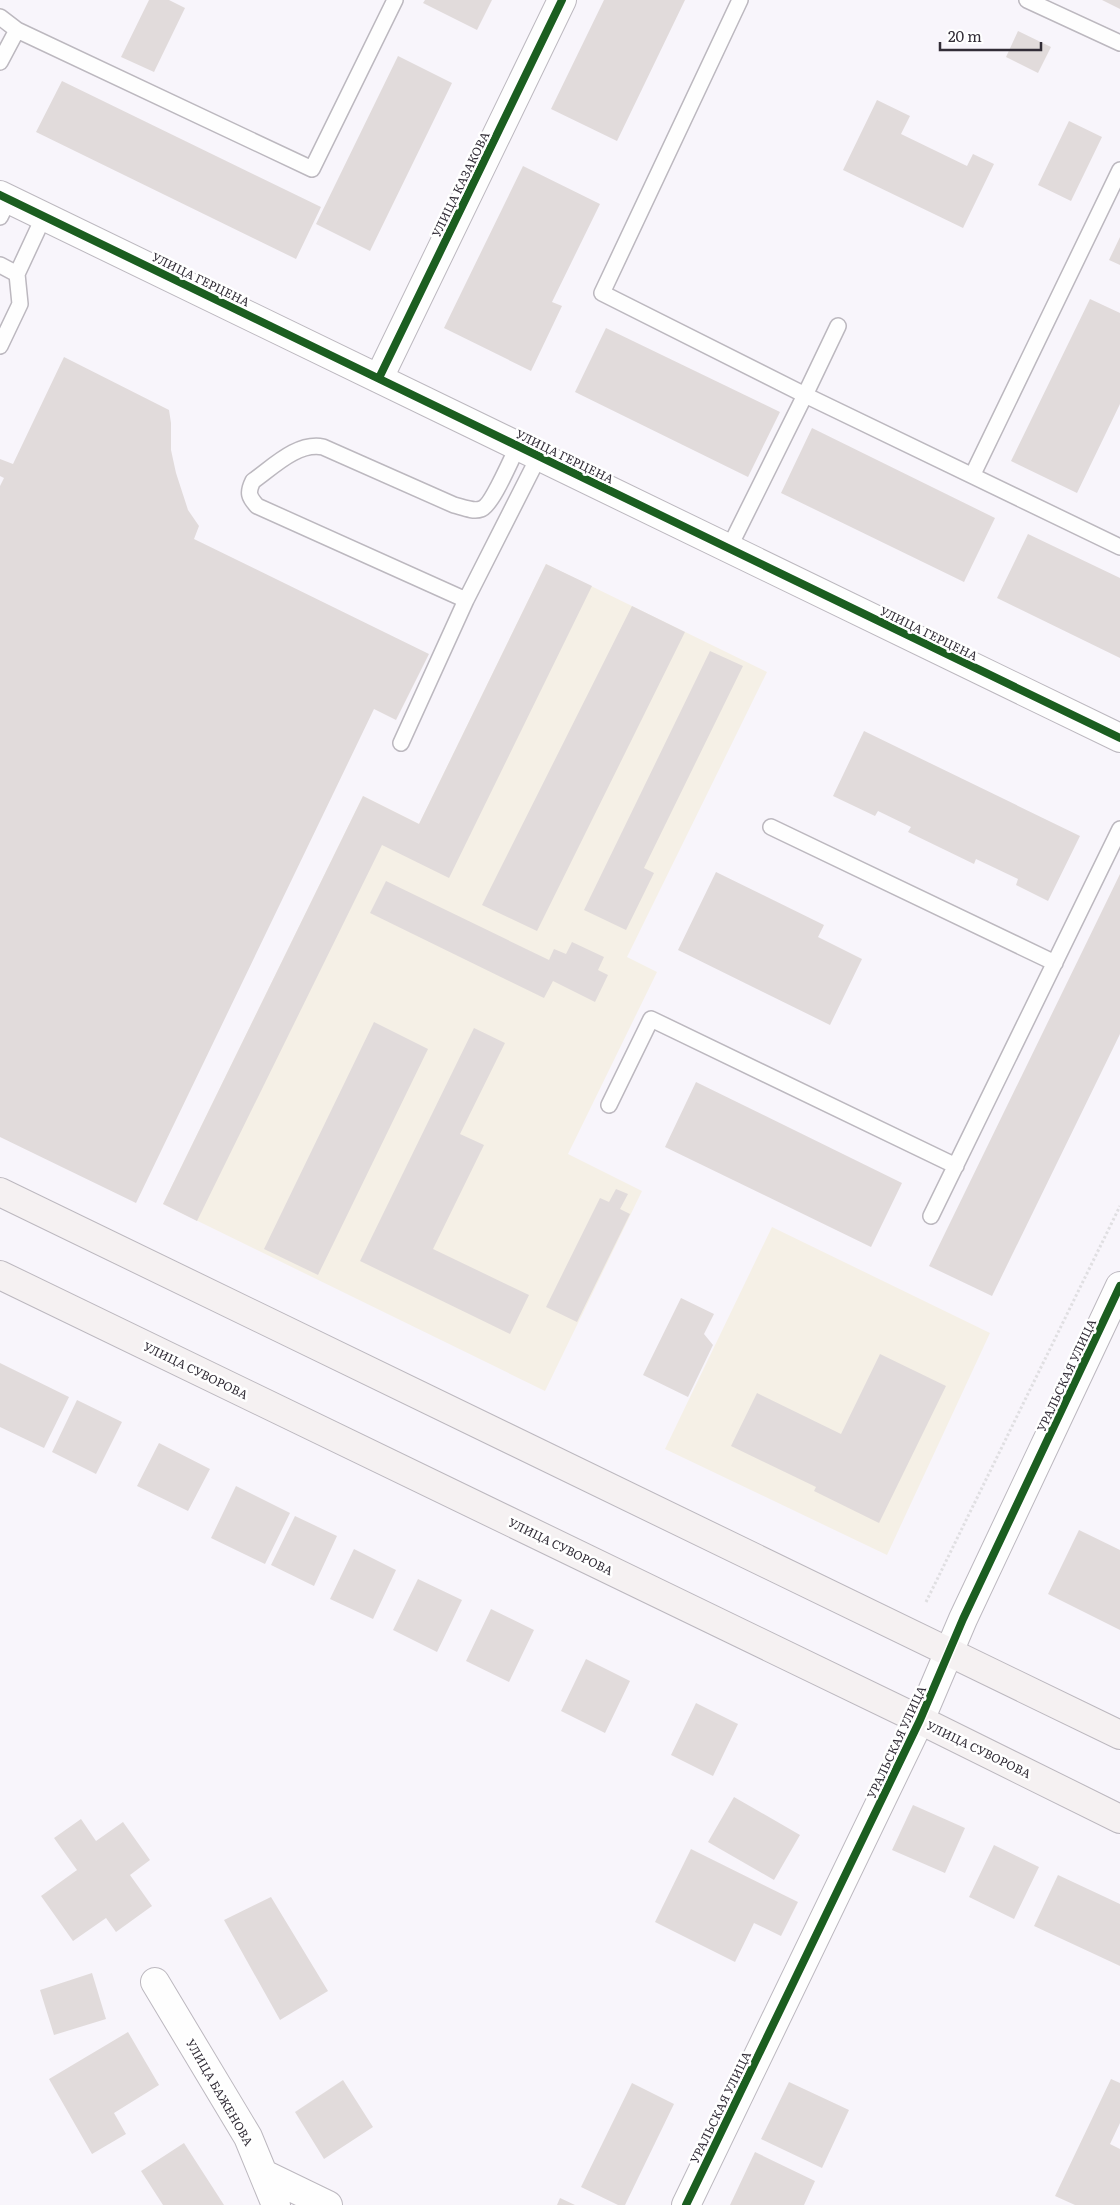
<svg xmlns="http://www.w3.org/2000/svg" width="1120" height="2205" font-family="Literata,serif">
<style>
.commercial{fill:#f5f0e6}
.building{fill:#e1dbdb}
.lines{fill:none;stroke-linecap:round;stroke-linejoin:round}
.service-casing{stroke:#bcb8bf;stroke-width:18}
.minor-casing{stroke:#bcb8bf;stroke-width:30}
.tertiary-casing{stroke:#bcb8bf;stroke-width:30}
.secondary-casing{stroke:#bcb8bf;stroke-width:30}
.path{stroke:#e0dfe2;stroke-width:3;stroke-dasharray:2.5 2.5;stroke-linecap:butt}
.service{stroke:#fefefe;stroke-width:15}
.minor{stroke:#fefefe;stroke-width:28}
.tertiary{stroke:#fefefe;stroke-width:28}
.secondary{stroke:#f5f1f2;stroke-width:28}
.cycleway-casing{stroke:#fff;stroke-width:11}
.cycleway{stroke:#1b5e20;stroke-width:8}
.labels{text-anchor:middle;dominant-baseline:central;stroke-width:5;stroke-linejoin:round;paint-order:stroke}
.street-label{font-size:12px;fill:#322d37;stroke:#fff}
</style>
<rect width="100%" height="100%" fill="#f8f5fb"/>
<path class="commercial" d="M546 564 767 672 627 957 657 972 568 1154 642 1191 545 1391 163 1204 363 796 419 824Z
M772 1227 990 1333 887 1555 665 1449Z"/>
<path class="building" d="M149 0H169L185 8 154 72 121 57Z
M425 0H492L477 30 423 3Z
M604 0H685L617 141 551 109Z
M1102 0H1120V9Z
M1018 31 1051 47 1038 73 1006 57Z
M398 56 452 83 370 251 316 224Z
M62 81 321 207 296 259 36 132Z
M877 100 910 116 901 134 967 166 973 154 994 164 963 228 843 170Z
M1069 121 1102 137 1071 201 1038 185Z
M523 166 600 204 552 302 562 306 531 371 444 328Z
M1120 237V265L1109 260Z
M1090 299 1120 313V404L1077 493 1011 461Z
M606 328 780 412 748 477 575 392Z
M64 357 169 410 171 423V450L176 473 188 510 199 526 194 539 429 654 396 720 374 709 136 1203 0 1137V486L4 478 0 476V459L13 464Z
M812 428 995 518 964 582 781 493Z
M1028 534 1120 578V658L997 598Z
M546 564 592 586 449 878 382 845 197 1221 163 1204 363 796 419 824Z
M632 606 685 632 537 931 482 905Z
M710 651 743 666 644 868 654 873 626 930 584 910Z
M864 731 1080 836 1048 901 1016 885 1018 879 976 859 974 864 908 832 911 827 878 811 875 816 833 796Z
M716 872 824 925 818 937 862 959 830 1025 678 950Z
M1120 874V1034L992 1296 929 1266Z
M386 881 549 960 554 949 566 954 572 942 604 957 598 970 608 975 595 1002 553 981 544 998 370 913Z
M374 1022 428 1049 318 1275 264 1249Z
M474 1028 505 1043 460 1134 484 1145 433 1249 529 1295 510 1334 360 1261Z
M696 1082 902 1183 871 1247 665 1147Z
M616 1189 628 1194 620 1209 630 1214 577 1322 546 1307 600 1198 609 1202Z
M681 1298 714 1314 704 1334 713 1345 688 1397 643 1375Z
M880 1354 946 1386 879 1523 814 1491 816 1487 731 1446 757 1393 841 1434Z
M0 1363 69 1397 44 1448 0 1427Z
M77 1400 122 1422 96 1474 52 1452Z
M159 1443 210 1469 188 1511 137 1486Z
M236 1486 290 1513 265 1564 211 1538Z
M295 1516 337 1536 314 1586 271 1565Z
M1079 1530 1120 1550V1630L1048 1594Z
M354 1549 396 1570 373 1619 330 1599Z
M418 1579 462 1600 437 1652 393 1630Z
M491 1609 534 1630 509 1682 466 1661Z
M586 1659 630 1681 605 1733 561 1711Z
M696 1703 738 1724 713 1776 671 1755Z
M734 1797 800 1835 774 1880 708 1842Z
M913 1805 965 1828 945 1873 892 1850Z
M81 1819 96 1841 123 1822 150 1860 130 1875 152 1906 116 1932 106 1918 73 1941 41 1896 77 1870 54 1838Z
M994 1845 1039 1867 1014 1919 969 1897Z
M691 1849 798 1902 781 1936 754 1923 735 1962 655 1922Z
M1058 1875 1120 1904V1966L1034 1926Z
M271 1897 328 1991 280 2020 224 1920Z
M92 1973 106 2019 54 2035 40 1990Z
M128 2032 159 2085 114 2113 126 2134 92 2154 49 2079Z
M1111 2079 1120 2083V2123L1110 2144 1120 2149V2205H1075L1055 2196Z
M343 2080 373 2127 324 2159 295 2112Z
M789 2082 849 2110 822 2168 761 2139Z
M632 2083 674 2104 625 2205H618L581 2187Z
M184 2143 224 2205H163L141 2171Z
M755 2152 815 2181 804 2205H730Z
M560 2198 575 2205H557Z"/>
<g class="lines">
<g class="service-casing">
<path id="service" d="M740 0 602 293 805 395 838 326
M1027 0 1120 43
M0 17 17 30
M0 62 17 30 312 169 395 0
M0 217 9 199
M0 265 17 274
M0 346 20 304 17 274 44 216
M973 474 1120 170
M729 548 805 395 1120 547
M466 600 257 506C249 497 247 493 253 481 273 467 297 442 323 447L454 505C462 507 473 512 481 509 492 506 512 457 518 446
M401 743 466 600 539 456
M771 827 1055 963
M609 1105 651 1019 956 1166
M931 1216 1120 829"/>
</g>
<g class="minor-casing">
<path id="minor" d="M0 195 1120 738
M379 378 562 0
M155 1982 248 2137 276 2205
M264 2174 328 2205"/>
</g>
<g class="tertiary-casing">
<path id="tertiary" d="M686 2205 920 1720 963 1619 1120 1286"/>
</g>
<g class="secondary-casing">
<path id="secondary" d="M0 1192 1120 1735
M0 1275 920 1720 1120 1819"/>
</g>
<path class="path" d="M926 1602 1120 1206"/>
<use href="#service" class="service"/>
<use href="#minor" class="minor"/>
<use href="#tertiary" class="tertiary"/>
<use href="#secondary" class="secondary"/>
<g class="cycleway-casing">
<path id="cycleway" d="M0 195 1120 738
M379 378 562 0
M686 2205 920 1720 963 1619 1120 1286"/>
</g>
<use href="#cycleway" class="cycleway"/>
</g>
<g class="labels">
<g class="street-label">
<text transform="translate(460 184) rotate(-64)">УЛИЦА КАЗАКОВА</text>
<text transform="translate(201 279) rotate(26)">УЛИЦА ГЕРЦЕНА</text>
<text transform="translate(565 456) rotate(26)">УЛИЦА ГЕРЦЕНА</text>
<text transform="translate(929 633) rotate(26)">УЛИЦА ГЕРЦЕНА</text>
<text transform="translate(196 1370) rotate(26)">УЛИЦА СУВОРОВА</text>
<text transform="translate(1066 1375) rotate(-65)">УРАЛЬСКАЯ УЛИЦА</text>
<text transform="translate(561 1546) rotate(26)">УЛИЦА СУВОРОВА</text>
<text transform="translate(896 1742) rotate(-65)">УРАЛЬСКАЯ УЛИЦА</text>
<text transform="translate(979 1749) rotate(26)">УЛИЦА СУВОРОВА</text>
<text transform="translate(220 2092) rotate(60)">УЛИЦА БАЖЕНОВА</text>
<text transform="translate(720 2107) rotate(-64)">УРАЛЬСКАЯ УЛИЦА</text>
</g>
</g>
<path d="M940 42v8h101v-8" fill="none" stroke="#322d37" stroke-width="2.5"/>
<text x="948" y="42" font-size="15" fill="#322d37" stroke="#ffffff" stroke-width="4" paint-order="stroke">20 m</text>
</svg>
